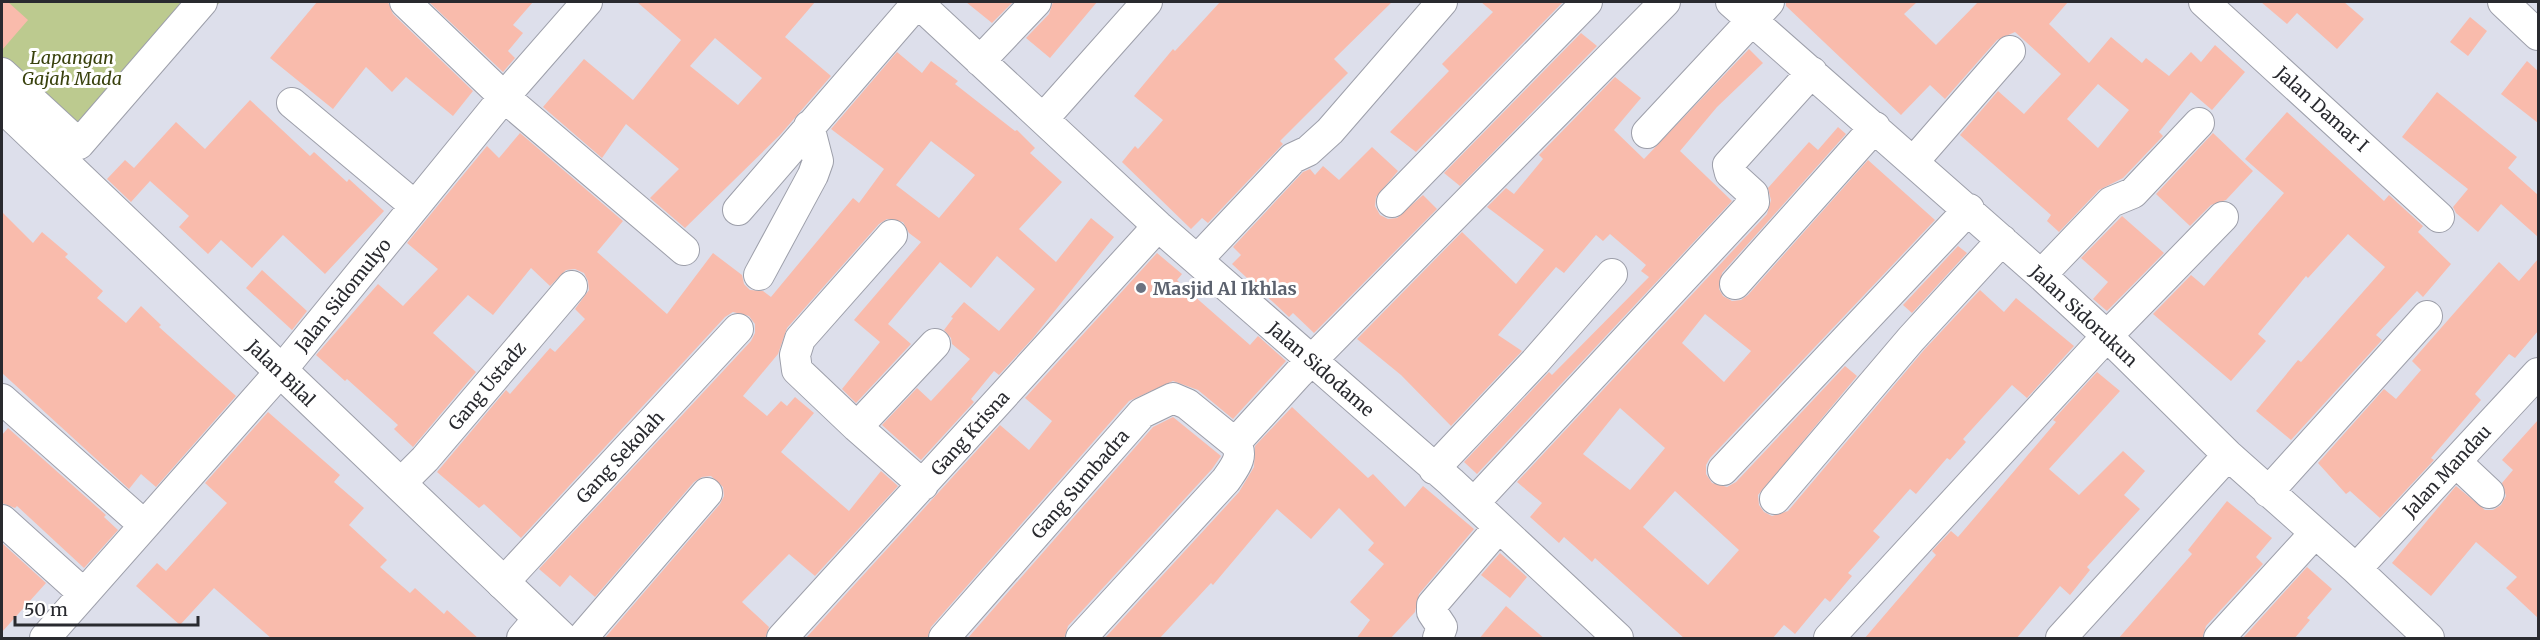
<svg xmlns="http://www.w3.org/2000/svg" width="2540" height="640" font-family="Merriweather,serif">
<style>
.green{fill:#bcca8f}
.building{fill:#f9bbac;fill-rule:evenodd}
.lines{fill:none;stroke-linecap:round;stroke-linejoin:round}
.minor-casing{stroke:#9d9faa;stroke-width:32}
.major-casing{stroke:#9d9faa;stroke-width:35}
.minor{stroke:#fff;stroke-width:30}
.major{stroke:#fff;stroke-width:33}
.worship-dot{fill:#6b7280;stroke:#fff;stroke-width:2}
.labels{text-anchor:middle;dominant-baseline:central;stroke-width:6;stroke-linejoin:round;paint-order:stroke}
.park-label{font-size:18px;font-style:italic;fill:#39420d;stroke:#fff}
.street-label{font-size:18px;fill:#292a2f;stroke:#fff}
.worship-label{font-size:18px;font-weight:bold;fill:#5b616d;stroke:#fff;text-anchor:start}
</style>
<rect width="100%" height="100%" fill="#dddfeb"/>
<path class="green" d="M2 2H220L77 163 2 91Z"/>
<path class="building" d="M2 2H8L28 20 2 50Z
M317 2H388L393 14 473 91 453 116 406 77 392 92 366 67 333 109 270 58Z
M429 2H533L513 25 523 33 508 51 515 58 503 72Z
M637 2H815L785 37 831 76 780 135 685 228 650 198 679 169 626 124 602 158 543 107 584 59 633 100 681 40ZM715 38 762 78 738 105 690 66Z
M966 2H1013L992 23Z
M1053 2H1097L1050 58 1026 38 1049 14Z
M1220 2H1392L1334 59 1348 73 1280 141 1283 144 1208 223 1202 218 1191 229 1122 162 1135 146 1138 149 1163 120 1134 96 1173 49 1175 51Z
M1481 2H1563L1416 152 1390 132 1449 71 1442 64 1493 12Z
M1786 2H1917L1904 14 1936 45 1978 2H2068L2049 24 2089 63 2111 37 2142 63 2146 58 2169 76 2191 52 2201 62 2215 45 2245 72 2212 110 2191 92 2159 132 2163 136 2123 178 2099 190 2059 232 2047 221 2051 215 1960 135 1998 91 2024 114 2061 74 2015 32 1997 40 1945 99 1930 85 1901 115 1786 6ZM2098 84 2129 110 2098 148 2067 119Z
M2261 2H2344L2364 19 2337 49 2297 13 2287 24Z
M2470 17 2487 31 2468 56 2450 42Z
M1581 33 1597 46 1460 186 1444 173Z
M1749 49 1763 63 1717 107 1680 151 1732 201 1477 474 1464 462 1549 372 1552 375 1649 277 1641 271 1646 265 1610 234 1603 241 1596 235 1564 273 1556 267 1498 335 1522 351 1451 426 1401 375 1357 339 1462 232 1516 284 1544 250 1487 207 1506 188 1514 194 1543 159 1539 155 1615 77 1641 98 1614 130 1644 159Z
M897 52 922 73 931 61 958 81 955 84 1015 131 1017 130 1035 148 1030 153 1062 182 1019 229 1056 262 1091 218 1114 237 1033 338 999 375 994 371 971 399 974 402 921 460 882 425 917 388 931 401 970 359 952 344 951 338 944 330 953 318 951 317 964 302 999 331 1035 289 997 256 971 288 940 262 888 324 911 344 856 403 842 389 880 342 854 320 921 242 909 233 903 222 887 219 879 224 787 328 778 354 743 396 767 416 781 401 787 406 795 397 814 413 781 452 849 511 881 471 898 486 815 576 789 554 742 602 769 627 765 639H604L720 504 724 496 723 487 711 476 702 477 694 482 595 597 570 575 560 587 539 569 751 341 755 333V324L749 316 733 312 725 317 521 538 484 504 479 508 437 472 506 390 510 394 550 348 555 352 585 319 575 309 589 290 588 281 584 273 575 269 566 270 550 286 531 268 493 315 468 295 433 333 476 372 413 447 394 429 398 425 347 379 345 381 316 355 378 284 403 306 438 269 407 243 487 146 499 158 520 133 623 221 597 252 667 314 713 253 742 275 744 284 750 290 763 291 771 297 853 198 859 203 884 169 831 129ZM931 141 975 175 939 218 896 185Z
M2527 61 2538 71V123L2501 94Z
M2437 92 2517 157 2508 168 2538 195V237L2501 204 2478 232 2456 213 2453 207 2468 189 2402 137Z
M250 100 310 156 314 152 347 182 349 179 384 211 325 274 283 235 252 268 221 240 208 254 179 227 189 216 150 181 131 202 107 179 125 160 134 168 176 122 205 149Z
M2287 112 2384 201 2389 195 2423 226 2418 232 2451 264 2423 297 2417 291 2376 335 2382 340 2291 440 2256 411 2298 360 2301 362 2385 267 2348 234 2308 278 2306 276 2258 334 2266 341 2231 381 2153 314 2191 275 2204 286 2284 193 2245 159Z
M1838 127 1846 134 1722 273 1719 289 1723 296 1732 301 1741 300 1748 295 1868 160 1935 220 1710 458 1706 465V474L1712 483 1727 487 1736 482 1845 366 1857 376 1758 495 1759 505 1764 512 1772 516 1788 511 1924 350 1980 290 2004 312 2016 298 2074 346 2027 398 2012 385 1963 439 1966 442 1950 460 1947 458 1916 494 1910 489 1873 531 1880 537 1848 573 1852 576 1830 602 1825 598 1795 634 1784 625 1772 639H1685L1595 558 1592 562 1564 537 1559 543 1530 517 1542 503 1517 482 1767 214 1771 200 1768 188 1809 142 1818 150ZM1705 314 1751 351 1724 382 1682 343ZM1620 408 1665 448 1630 490 1583 454ZM1675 491 1739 550 1708 585 1643 527Z
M2213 133 2253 171 2226 200 2211 205 2190 226 2156 194Z
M1372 147 1398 171 1376 197 1375 206 1380 215 1388 219 1397 218 1423 195 1437 209 1314 333 1293 313 1289 317 1232 264 1241 255 1233 247 1303 172 1310 169 1315 175 1323 166 1339 180Z
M2 212 33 243 42 232 68 254 65 257 103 291 97 298 126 323 141 306 161 325 159 327 236 396 156 487 141 474 129 489 2 373Z
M2122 216 2164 253 2107 311 2093 299 2108 282 2081 258Z
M1958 246 1967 253 1912 313 1903 305Z
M1157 253 1182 274 1177 280 1185 288 1250 345 1258 336 1286 361 1233 419 1198 390 1173 381 1129 401 931 627 927 639H805L1000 425 1029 450 1052 421 1025 398Z
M2538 259V331L2515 358 2509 354 2475 394 2481 400 2431 458 2434 460 2380 518 2350 491 2346 494 2318 463 2384 389 2396 399 2421 370 2412 361 2499 262 2519 281Z
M262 270 307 311 292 330 246 288Z
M2097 372 2120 391 2049 469 2079 495 2123 451 2145 471 2124 495 2140 509 2087 567 2090 570 2070 595 2060 586 2016 639H1864L1936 555 1932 551 1951 531 1958 537 2056 422 2053 420Z
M1292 407 1368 478 1373 474 1405 507 1423 486 1474 529 1419 594 1415 612 1390 639H1356L1370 620 1350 602 1384 564 1368 550 1374 543 1339 508 1311 539 1277 509 1213 585 1211 583 1159 639H1104L1239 492 1254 467 1255 446Z
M268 412 340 475 334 482 364 508 349 525 387 560 380 567 410 593 415 588 444 614 447 610 479 639H272L214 588 180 625 136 586 157 563 166 571 227 503 205 483Z
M1173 417 1221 456 1212 469 1068 626 1064 639H967L1153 427Z
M2538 420V618L2506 588 2517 577 2476 542 2431 596 2392 563 2456 486 2485 510H2493L2501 505 2506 496 2502 483 2513 470 2502 460Z
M8 428 106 515 104 517 118 530 84 568 17 506 15 508 2 503V435Z
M2227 501 2272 538 2256 557 2263 564 2206 626 2202 639H2118L2192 554 2188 550Z
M2 543 46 583 2 632Z
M1500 553 1527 577 1510 598 1481 575Z
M2307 567 2332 589 2307 618 2310 620 2294 639H2242Z
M1506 606 1545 639H1479Z"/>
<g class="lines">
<g class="minor-casing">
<path id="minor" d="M405 2 504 97 684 250
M917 2 1158 226 1451 482 1618 638
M1731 2 2041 275 2107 336 2228 455 2356 569 2429 638
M2204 2 2439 217
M2503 2 2538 35
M980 61 1036 2
M2 73 79 144 202 2
M292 103 415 206
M1043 119 1147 2
M1647 133 1769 2
M1914 161 2010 51
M1392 202 1587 2
M738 210 918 2
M892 235 800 339 795 355 797 370 857 427 923 485
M1197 260 1293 158 1308 151 1330 131 1442 2
M759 275 813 175 818 161 809 126
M2041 275 2111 202 2133 193 2199 123
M1735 284 1875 127
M2 399 144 525
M857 427 935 344
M1235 443 1298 374 1665 2
M2456 462 2489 493
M1434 469 1535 362 1612 274
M1723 470 1969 209
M399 485 425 459 572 286
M2268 492 2427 316
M1775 499 1911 339 2002 240
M1474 503 1754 202 1753 194 1730 173 1728 165 1812 72
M2 520 84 594
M2356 569 2538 373
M502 584 738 329
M45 638 280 372 504 97 587 2
M522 638 539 618
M582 638 707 493
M782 638 1158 226
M944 638 1142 413 1173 398 1187 404 1235 443C1245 456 1234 468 1226 480L1081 638
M1438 638 1442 627 1432 612V605L1499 527
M1829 638 2107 336 2223 217
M2061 638 2228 455
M2219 638 2315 533"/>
</g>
<g class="major-casing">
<path id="major" d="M2 105 561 638"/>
</g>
<use href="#minor" class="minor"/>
<use href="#major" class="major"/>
</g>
<circle class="worship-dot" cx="1141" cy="288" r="6"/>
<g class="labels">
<g class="park-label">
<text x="72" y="57">Lapangan<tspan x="72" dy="21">Gajah Mada</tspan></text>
</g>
<g class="street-label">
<text transform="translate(2322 109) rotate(42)">Jalan Damar I</text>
<text transform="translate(343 295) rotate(-51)">Jalan Sidomulyo</text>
<text transform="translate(2084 316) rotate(43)">Jalan Sidorukun</text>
<text transform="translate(1321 369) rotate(41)">Jalan Sidodame</text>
<text transform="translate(281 373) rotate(44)">Jalan Bilal</text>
<text transform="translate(487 386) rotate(-50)">Gang Ustadz</text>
<text transform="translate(970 433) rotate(-48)">Gang Krisna</text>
<text transform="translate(620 457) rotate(-47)">Gang Sekolah</text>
<text transform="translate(2447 471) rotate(-47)">Jalan Mandau</text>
<text transform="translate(1080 484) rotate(-49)">Gang Sumbadra</text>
</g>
<g class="worship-label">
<text x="1153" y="288">Masjid Al Ikhlas</text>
</g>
</g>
<rect width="2540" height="640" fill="none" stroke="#292a2f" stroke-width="6"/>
<path d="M15 616v9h183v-9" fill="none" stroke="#292a2f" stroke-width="3"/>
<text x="24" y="616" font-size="18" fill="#292a2f" stroke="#ffffff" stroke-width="4.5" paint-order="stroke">50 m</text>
</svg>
